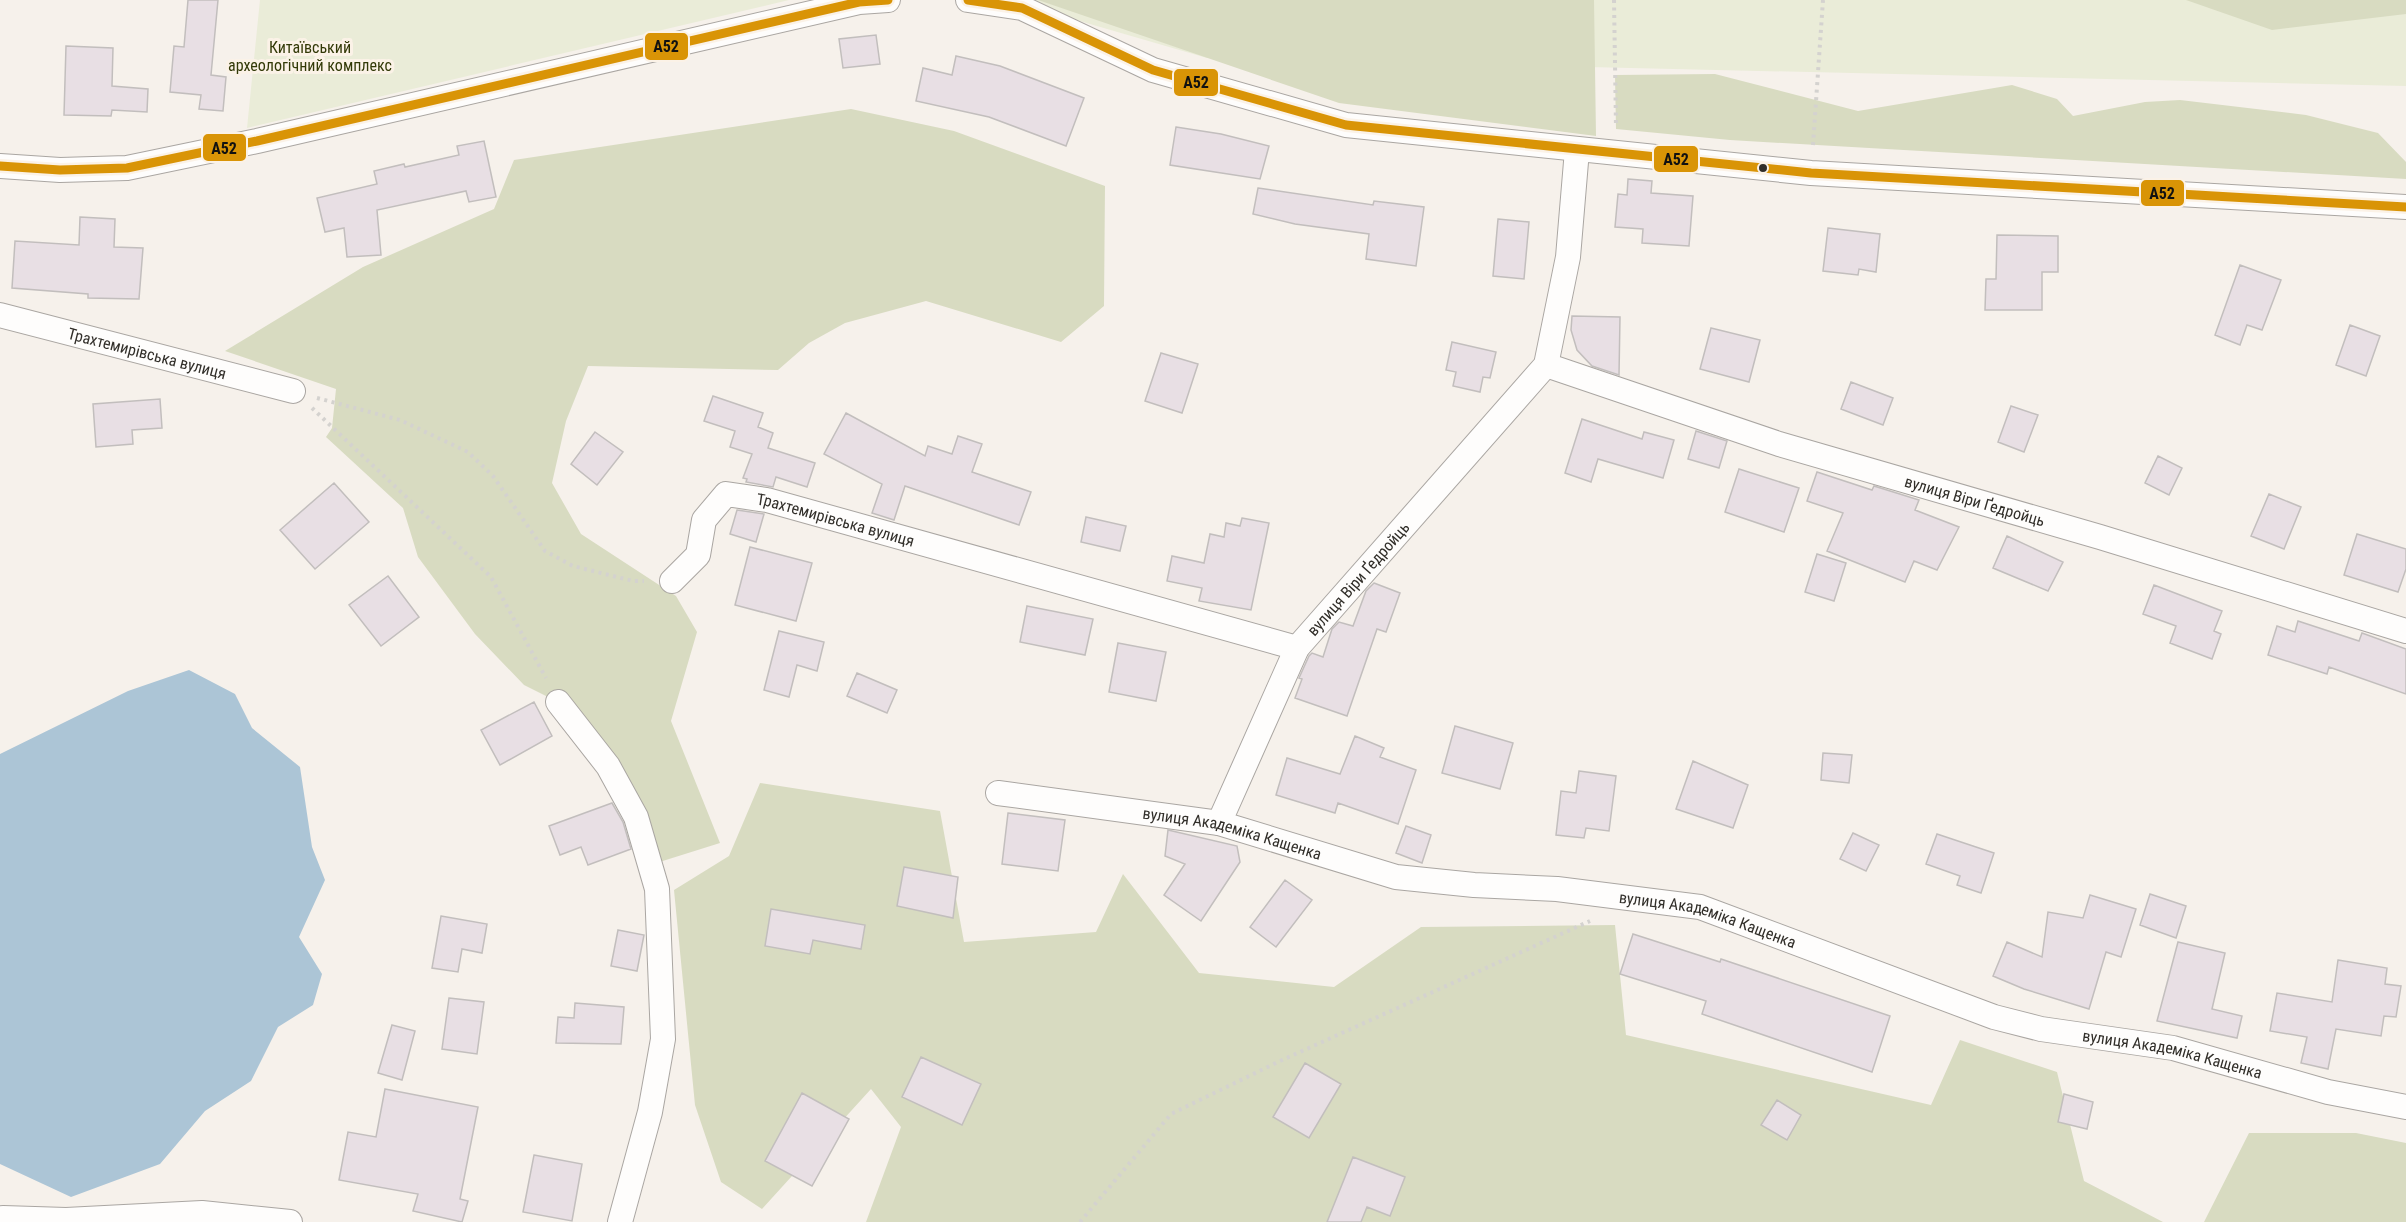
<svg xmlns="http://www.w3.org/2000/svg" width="2406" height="1222" font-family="'Roboto Condensed',sans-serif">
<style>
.green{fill:#eaecd8}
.forest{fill:#d8dbc1}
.water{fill:#acc5d6}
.building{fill:#e8dfe4;stroke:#c2bebd;stroke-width:1.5}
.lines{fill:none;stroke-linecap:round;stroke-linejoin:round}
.minor-casing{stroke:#aaa6a2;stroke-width:26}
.path{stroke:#d4d2cf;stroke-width:4;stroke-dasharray:3 4.5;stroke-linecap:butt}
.minor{stroke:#fefdfc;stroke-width:24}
.bus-1-casing{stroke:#fbf2e7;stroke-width:14}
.bus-1{stroke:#d99406;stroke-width:9}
.bus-dot{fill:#312e29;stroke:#fbf2e7;stroke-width:2}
.labels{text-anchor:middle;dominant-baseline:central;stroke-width:6;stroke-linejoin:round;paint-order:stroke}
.park-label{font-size:16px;fill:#323907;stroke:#fbf2e7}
.street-label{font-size:16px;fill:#312e29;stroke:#fbf2e7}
.line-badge{stroke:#fbf2e7;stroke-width:2}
.pale-badge-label{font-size:16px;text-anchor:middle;font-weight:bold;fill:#111}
</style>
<rect width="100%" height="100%" fill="#f6f1eb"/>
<path class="green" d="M260 0H789L247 128Z
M1007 0H2406V86L1207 58Z"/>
<path class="forest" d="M1038 0H1594L1596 136 1339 103Z
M2186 0H2406V14L2272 30Z
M1715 74 1858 111 2012 85 2057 99 2073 116 2145 102 2180 100 2306 115 2378 133 2406 162V179L1730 140 1616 129 1615 75Z
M851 109 954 131 1105 186 1104 306 1061 342 926 301 845 323 809 343 778 370 588 366 566 421 552 483 581 534 676 596 697 632 671 721 720 843 650 865 636 817 558 702 524 685 475 634 418 557 403 508 326 437 332 428 336 389 225 351 363 267 494 209 514 160Z
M760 783 940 811 964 942 1096 932 1123 874 1199 973 1334 987 1421 927 1615 925 1626 1035 1931 1105 1960 1040 2057 1072 2084 1181 2163 1222H866L901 1127 871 1089 762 1209 721 1182 695 1105 674 890 729 856Z
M2249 1133H2356L2406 1143V1222H2204Z"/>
<path class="water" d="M189 670 235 694 252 728 300 767 312 847 325 880 299 937 322 974 313 1005 278 1027 251 1081 205 1111 160 1164 71 1197 0 1164V754L128 691Z"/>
<path class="building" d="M188 0H218L211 75 226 77 223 111 199 109 201 95 170 92 174 46 184 47Z
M876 35 880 64 843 68 839 39Z
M66 46 113 48 112 86 148 89 147 112 112 110 111 116 64 115Z
M956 56 1000 66 1084 98 1066 146 989 117 916 101 923 68 952 75Z
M1176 127 1221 134 1269 146 1260 179 1170 165Z
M484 141 496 197 469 202 466 191 377 210 381 255 347 257 344 228 325 232 317 198 377 184 374 171 404 164 405 167 459 155 457 146Z
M1628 179 1652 181 1651 193 1693 196 1689 246 1642 243 1643 229 1615 227 1618 194 1627 195Z
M1258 188 1373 205 1374 201 1424 207 1416 266 1366 259 1369 234 1295 224 1253 214Z
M80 217 115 219 114 247 143 248 139 299 88 298V294L12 288 15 241 79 245Z
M1498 219 1529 222 1524 279 1493 276Z
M1828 228 1880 234 1876 272 1859 269 1858 275 1823 271Z
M1997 235 2058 236V272H2042V310H1985L1986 279H1996Z
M2240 265 2281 280 2262 330 2247 325 2240 345 2215 335Z
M1572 316 1620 317 1619 375 1592 366 1577 350 1571 330Z
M2350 325 2380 336 2366 376 2336 365Z
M1711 328 1760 340 1749 382 1700 369Z
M1452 342 1496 352 1490 378 1483 377 1480 392 1453 386 1456 372 1446 370Z
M1161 353 1198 364 1182 413 1145 401Z
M1851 382 1893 398 1883 425 1841 409Z
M713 396 763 413 758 427 773 433 768 448 815 463 807 487 776 477 773 487 746 482 747 479 743 478 752 454 730 447 735 431 704 421Z
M160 399 162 428 132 430 133 444 96 447 93 404Z
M2011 406 2038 415 2024 452 1998 442Z
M846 413 925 456 928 446 952 454 958 436 982 444 972 472 1031 492 1019 525 905 486 894 520 872 513 882 484 824 454Z
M1582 419 1642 439 1644 432 1674 440 1663 478 1598 459 1591 482 1565 473Z
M1696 431 1727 441 1719 468 1688 459Z
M595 432 623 452 597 485 571 464Z
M2158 456 2182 468 2169 495 2145 483Z
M1739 469 1799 488 1784 532 1725 512Z
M1817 472 1872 490 1874 486 1919 500 1915 510 1959 527 1937 570 1914 561 1905 582 1827 551 1843 513 1807 501Z
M334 483 369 522 315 569 280 530Z
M2269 494 2301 507 2284 549 2251 536Z
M737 510 764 514 756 542 730 534Z
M1086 517 1126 526 1120 551 1081 542Z
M1242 518 1269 523 1251 610 1199 601 1202 588 1167 581 1172 556 1204 563 1210 534 1224 537 1226 523 1240 526Z
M2357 534 2406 549V569L2398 592 2344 575Z
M2007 536 2063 562 2048 591 1993 568Z
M750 547 812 563 796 621 735 605Z
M1817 554 1846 563 1834 601 1805 592Z
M388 576 419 617 381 646 349 605Z
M1374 583 1400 593 1386 632 1377 629 1347 716 1295 698 1302 679 1299 678 1309 656 1312 653 1323 657 1332 629 1339 622 1353 626 1366 591Z
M2154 585 2222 611 2214 631 2221 634 2212 659 2170 643 2176 626 2143 614Z
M1027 606 1093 619 1085 655 1020 642Z
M2298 621 2359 641 2362 633 2406 649V694L2329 667 2327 674 2268 655 2277 626 2295 632Z
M779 631 824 642 817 671 797 665 789 697 764 690Z
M1118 643 1166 652 1156 701 1109 692Z
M857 673 897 690 887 713 847 696Z
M534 702 552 736 500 765 481 730Z
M1455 726 1513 743 1500 789 1442 773Z
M1355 736 1384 748 1380 757 1416 770 1398 824 1338 803 1335 813 1276 795 1287 758 1340 774Z
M1823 753 1852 755 1849 783 1821 780Z
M1693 761 1748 785 1733 828 1676 809Z
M1579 771 1616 776 1609 831 1586 828 1584 838 1556 835 1561 791 1576 793Z
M612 803 623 822 631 849 588 865 581 847 560 855 549 826Z
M1008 813 1065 820 1058 871 1002 864Z
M1406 826 1431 835 1422 863 1396 853Z
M1168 830 1237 846 1240 862 1201 921 1164 895 1185 864 1165 856Z
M1853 833 1879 845 1866 871 1840 859Z
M1937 834 1994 853 1981 893 1957 885 1960 876 1926 864Z
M904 867 958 877 953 918 897 906Z
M1285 880 1312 900 1276 947 1250 927Z
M2150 894 2186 906 2176 938 2140 925Z
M2090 895 2136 909 2121 957 2106 952 2089 1009 2024 989 1993 976 2007 942 2042 957 2048 912 2083 918Z
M771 909 865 925 861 949 813 940 810 954 765 946Z
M441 916 487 924 482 953 462 949 458 972 432 968Z
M618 930 644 935 637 971 611 966Z
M1633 934 1720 962 1721 959 1890 1016 1872 1072 1702 1014 1706 1001 1620 974Z
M2178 942 2225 953 2212 1009 2242 1016 2237 1038 2157 1021Z
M2338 960 2387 968 2385 984 2401 986 2396 1017 2384 1016 2381 1036 2336 1029 2328 1069 2301 1063 2307 1037 2270 1031 2277 993 2332 1002Z
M449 998 484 1002 477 1054 442 1049Z
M575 1003 624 1007 621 1044 556 1043 558 1017 574 1018Z
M392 1025 415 1031 402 1080 378 1073Z
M921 1057 981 1084 962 1125 902 1097Z
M1305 1063 1341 1084 1309 1138 1273 1117Z
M385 1089 478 1107 460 1199 468 1201 462 1222 413 1211 418 1194 339 1180 348 1132 376 1137Z
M802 1093 849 1119 812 1186 765 1161Z
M2064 1094 2093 1102 2087 1129 2058 1122Z
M1777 1100 1801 1115 1787 1140 1761 1125Z
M534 1155 582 1164 572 1221 523 1212Z
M1353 1157 1405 1177 1390 1216 1367 1207 1361 1222H1327Z"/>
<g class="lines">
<g class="minor-casing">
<g id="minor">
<path d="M968 0 1022 8 1153 70 1346 125 1811 173 2406 207"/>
<path d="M0 166 60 170 127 168 257 141 859 2 888 0"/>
<path id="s1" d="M0 315 293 391"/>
<path id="s2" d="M1546 365 1779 444 2100 537 2406 631"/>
<path id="s3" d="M672 581 698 555 704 520 726 494 767 500 1297 648"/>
<path d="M558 702 608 766 636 817 657 889 663 1039 650 1112 620 1222"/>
<path id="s4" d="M998 793 1219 823 1396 877 1474 885 1557 889 1700 907 1994 1017 2041 1029 2173 1048 2328 1092 2406 1107"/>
<path id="s5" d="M1219 823 1297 648 1546 365 1568 257 1577 150"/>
<path d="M3 1218 66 1220 202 1213 290 1222"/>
</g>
</g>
<path class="path" d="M1614 0 1616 127
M1813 145 1823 0
M317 398 400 420 468 452 493 476 545 551 573 566 633 581H644
M312 408 491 577 546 678
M1080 1222 1171 1114 1280 1061 1590 921"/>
<use href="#minor" class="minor"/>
<g class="bus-1-casing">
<path id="bus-1" d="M968 0 1022 8 1153 70 1346 125 1811 173 2406 207
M0 166 60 170 127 168 257 141 859 2 888 0"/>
</g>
<use href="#bus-1" class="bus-1"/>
</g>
<circle class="bus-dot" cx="1763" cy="168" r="5"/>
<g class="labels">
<g class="park-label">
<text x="310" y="47">Китаївський<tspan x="310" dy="18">археологічний комплекс</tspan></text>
</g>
<g class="street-label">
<text stroke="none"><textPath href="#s1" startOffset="152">Трахтемирівська вулиця</textPath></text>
<text stroke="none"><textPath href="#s2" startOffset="450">вулиця Віри Ґедройць</textPath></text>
<text stroke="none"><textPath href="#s3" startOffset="219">Трахтемирівська вулиця</textPath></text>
<text stroke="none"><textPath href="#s5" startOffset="284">вулиця Віри Ґедройць</textPath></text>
<text stroke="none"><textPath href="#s4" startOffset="238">вулиця Академіка Кащенка</textPath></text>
<text stroke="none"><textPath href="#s4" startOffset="724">вулиця Академіка Кащенка</textPath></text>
<text stroke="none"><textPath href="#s4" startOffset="1210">вулиця Академіка Кащенка</textPath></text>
</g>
</g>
<g class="line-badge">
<rect x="644" y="32" width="45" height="29" rx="6" fill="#d99406"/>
<rect x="1173" y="68" width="46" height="29" rx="6" fill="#d99406"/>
<rect x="202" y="133" width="45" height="29" rx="6" fill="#d99406"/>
<rect x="1653" y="145" width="46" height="28" rx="6" fill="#d99406"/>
<rect x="2140" y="179" width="45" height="28" rx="6" fill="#d99406"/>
</g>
<g class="pale-badge-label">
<text x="666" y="52">А52</text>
<text x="1196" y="88">А52</text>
<text x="224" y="154">А52</text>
<text x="1676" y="165">А52</text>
<text x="2162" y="199">А52</text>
</g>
</svg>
